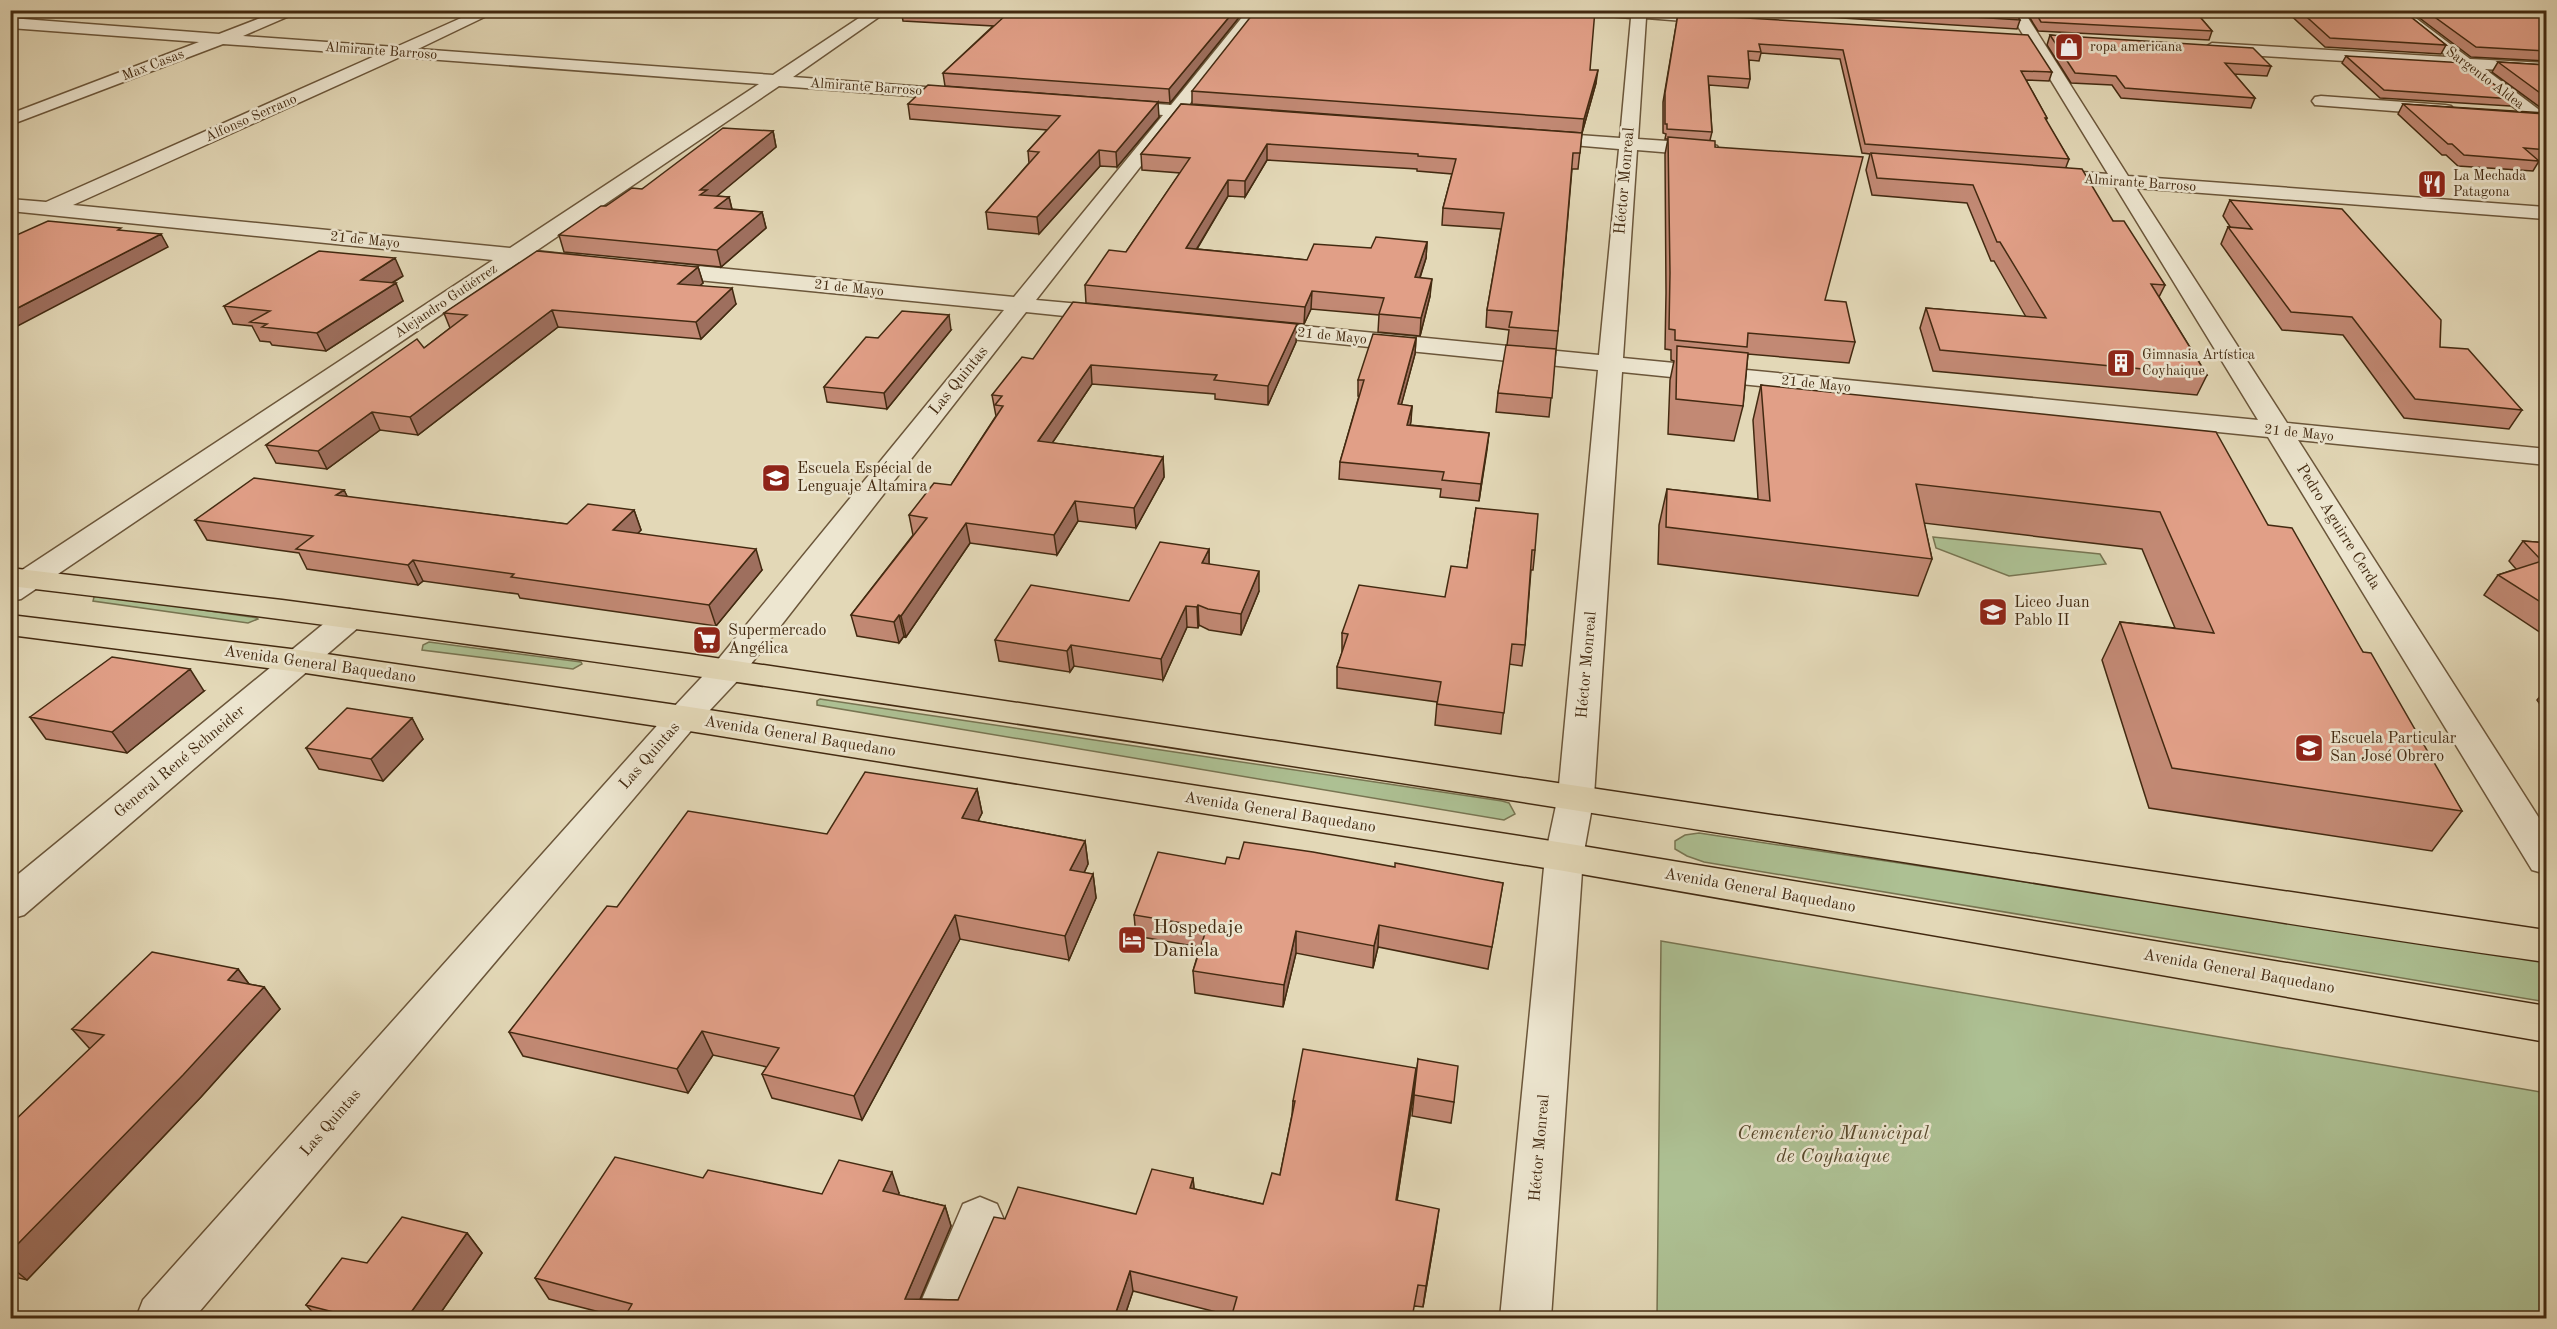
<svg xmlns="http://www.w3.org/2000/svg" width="2557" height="1329" font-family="'Old Standard TT',serif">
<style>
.green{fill:#adc093;stroke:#787552;stroke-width:1.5}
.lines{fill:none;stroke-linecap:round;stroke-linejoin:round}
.minor-casing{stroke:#6b563a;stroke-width:3}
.major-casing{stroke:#432a11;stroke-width:3}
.minor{fill:#ede6d0;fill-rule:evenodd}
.major{fill:#e3d8b7;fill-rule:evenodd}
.wall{fill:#c28974;stroke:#432a11;stroke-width:1.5}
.shaded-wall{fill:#9e6f5e;stroke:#432a11;stroke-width:1.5}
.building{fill:#e19f87;stroke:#432a11;stroke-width:1.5}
.labels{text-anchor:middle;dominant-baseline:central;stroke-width:5;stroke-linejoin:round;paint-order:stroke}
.far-poi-label{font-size:14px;fill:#432a11;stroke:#ede6d0;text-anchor:start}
.far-street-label{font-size:14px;fill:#432a11;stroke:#ede6d0}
.street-label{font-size:16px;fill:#432a11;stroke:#ede6d0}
.poi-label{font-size:16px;fill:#432a11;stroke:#ede6d0;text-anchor:start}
.near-poi-label{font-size:20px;fill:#432a11;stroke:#ede6d0;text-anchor:start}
.near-park-label{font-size:20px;font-style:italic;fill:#58482b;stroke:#ede6d0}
</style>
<rect width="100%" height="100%" fill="#e3d8b7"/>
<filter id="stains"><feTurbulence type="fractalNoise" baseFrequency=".00333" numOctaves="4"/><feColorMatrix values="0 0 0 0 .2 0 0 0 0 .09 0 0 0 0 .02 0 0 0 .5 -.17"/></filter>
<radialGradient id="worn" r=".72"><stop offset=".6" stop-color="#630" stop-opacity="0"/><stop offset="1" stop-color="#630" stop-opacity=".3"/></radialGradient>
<path class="green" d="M1933 537 2100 554 2106 564 2009 576 1936 548Z
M99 595 257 618 258 619 248 623 93 601 94 597Z
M429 642 581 662 582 664 573 669 422 650 423 645Z
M820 699 1502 801 1509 803 1515 814 1504 820 817 705V701Z
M1699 833 2546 960V1002L1704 862 1687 856 1675 849V841L1685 835Z
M1661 941 2546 1093V1318H1657Z"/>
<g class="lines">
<g class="minor-casing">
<path id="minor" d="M281 10H303L243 36 396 47 479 10H499L418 49 773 75 871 10H889L793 77 965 90 971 91 974 95 971 99 965 100 779 86 536 251 581 256 584 261 581 266 573 268 519 262 21 599 10 601V578L493 260 10 211V199L46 202 377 55 223 44 10 125V114L199 42 10 28V18L219 34ZM400 57 759 84 510 248 73 205Z
M1248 10H1263L1188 106 1225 110 1228 114 1225 118 1180 116 1036 300 1113 307 1121 309 1125 314 1121 319 1113 321 1026 312 740 678 695 726 194 1318H136L143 1300 671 710 716 662 1004 310 657 276 649 274 646 269 649 264 657 262 1014 297 1163 115 1112 111 1106 110 1103 106 1106 102 1112 101 1171 105Z
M1578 10H1660L1721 14 1729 19 1721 24 1646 18 1638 139 1710 144 1717 146 1719 150 1717 154 1710 156 1637 150 1623 358 2258 420 2115 186 2043 181 2036 179 2033 175 2036 171 2043 169 2108 174 2008 10H2023L2128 176 2546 207V219L2136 188 2287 423 2546 449V465L2298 440 2546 829V874L2532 870 2268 437 1622 372 1594 796 1583 857 1551 1318H1500L1545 857 1558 796 1598 370 1251 335 1243 333 1239 328 1243 323 1251 321 1599 355 1619 149 1537 142 1531 141 1528 137 1531 133 1537 132 1620 138 1631 18 1585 14Z
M2388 10H2405L2470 59 2546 63V73L2485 69 2546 115V128L2540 127 2462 68 2212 53 2204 48 2212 43 2448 57Z
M2321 96 2445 105 2451 106 2454 110 2451 114 2445 115 2315 105 2312 101 2315 97Z
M349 609 360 612 365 619 360 626 24 915 10 919V881L338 612Z
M980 1197 997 1204 1004 1220 964 1318H914L963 1204Z"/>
</g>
<g class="major-casing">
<path id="major" d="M10 568 282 600 689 654 2546 930V962C2334 933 2122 896 1910 863 1278 764 646 660 10 586Z
M10 615 299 650 683 706 1564 843 2546 1006V1042L1564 871 683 730 299 672 10 635Z"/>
</g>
<use href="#minor" class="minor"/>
<use href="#major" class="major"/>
</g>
<path class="wall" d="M901 10H1245L1170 103 945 86 943 73 993 26 903 21Z
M1712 10H2014L2020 20 2017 29Z
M2025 10H2194L2212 31 2209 40 2038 31Z
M2285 10H2402L2446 45 2441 54 2325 47Z
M2409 10H2547V61L2471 57Z
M1678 14 2052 72 2049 81 2026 80 2047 118 2046 121 2069 159 2066 167 2113 221 2165 285 2159 297 2207 375 2197 395 1933 371 1920 328 1926 308 2026 317 1994 261H1991L1967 203 1872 195 1866 170 1870 154 1862 153 1840 59 1761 53 1759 61 1749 60 1750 79 1748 88 1709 85 1712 132 1710 140 1855 342 1849 363 1748 354 1743 406 1734 441 1668 434 1670 380 1674 361 1671 360V350L1665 349 1666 293 1665 154 1668 139H1665L1666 134 1663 133V102Z
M2050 35 2271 66 2267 76 2234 74 2255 98 2251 108 2121 98 2112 85 2071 83 2047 45Z
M2346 56 2514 99 2510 106 2380 98 2342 63Z
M2498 62 2547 65V161H2539L2533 171 2458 166 2446 155H2442L2398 114 2403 104 2546 113 2545 111 2492 72Z
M1590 70 1596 83 1582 133 1192 104V91Z
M908 104 1159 117 1117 167 1100 166 1039 234 988 229 986 212 1029 163 1028 151 1047 130 910 119Z
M1181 104 1582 133 1578 169H1572L1558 331 1549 417 1496 412 1498 393 1507 345 1509 330 1486 327 1487 310 1501 229 1442 225 1443 208 1452 174 1417 171V169L1267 160 1245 197 1228 196 1197 249 1307 260 1371 248 1427 242 1426 258 1420 278 1430 296 1420 336 1378 332 1379 315 1311 309 1304 324 1086 303 1085 285 1126 252 1180 173 1142 170 1141 154Z
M773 131 776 147 716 196 729 197 732 209 762 212 766 228 721 267 564 252 559 235 606 206 642 189Z
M2230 200 2440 347 2522 410 2509 429 2404 418 2343 335 2282 330 2221 244 2228 227 2231 228 2223 216Z
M698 267 703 283 700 285 736 304 701 339 558 327 418 435 380 430 327 469 276 463 266 445 424 348 450 328 444 313Z
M403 276 392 283 403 301 326 351 272 345 270 342 260 341 252 326 233 324 224 306Z
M951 330 887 409 827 402 824 387 878 338Z
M1416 338 1415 354 1401 405 1412 406 1410 425 1489 433 1479 501 1440 497 1441 489 1339 479 1340 462 1359 396H1358V380Z
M1296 342 1268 405 1215 399V394L1092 384 1052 443 1163 457 1164 477 1136 528 1078 521 1057 555 970 543 906 637 904 636 899 643 857 636 851 615 913 535 909 515 951 485 996 416 992 395 1033 359Z
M1761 385 2268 525 2363 652 2462 811 2432 851 2149 808 2102 660 2120 622 2175 628 2142 549 1924 523 1932 559 1918 596 1658 564 1659 525 1667 489 1758 499 1753 420Z
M344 490 347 497 567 524 634 510 641 530 637 533 762 570 716 626 520 598 518 594 423 581 418 585 307 569 299 553 207 540 195 520Z
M1476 508 1535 550 1533 570H1531L1525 645 1522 666 1509 664 1501 734 1435 725 1437 702 1337 688V667L1342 653V633L1445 597 1467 568Z
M2523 541 2547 543V637L2484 595 2498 575 2516 569 2509 561Z
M1209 549V564L1259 591 1241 635 1209 630 1199 625 1198 628 1187 627 1163 680 1074 666 1070 672 999 661 995 640 1129 601Z
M2547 688V714L2537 700Z
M204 691 127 753 46 739 30 717Z
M412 718 423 739 383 781 319 769 306 748Z
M977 789 982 813 978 821 1085 841 1088 864 1084 873 1093 874 1096 898 1069 960 960 939 862 1120 772 1098 762 1074 767 1067 713 1055 688 1093 523 1056 509 1032 617 907 827 834Z
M1239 859 1395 867 1503 883 1488 969 1378 947 1373 968 1296 953 1283 1007 1195 993 1193 971 1200 947 1136 936 1134 915 1225 864Z
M238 969 249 984 264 987 280 1009 201 1097 27 1280 10 1276V1125L90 1049 72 1029Z
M1418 1059 1454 1102 1451 1123 1412 1116Z
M1414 1089 1397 1200 1436 1230 1423 1307 1415 1306 1232 1316 1133 1291 1124 1318H623L549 1299 535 1278 703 1178 822 1194 899 1193 898 1195 945 1206 951 1226 920 1299 958 1300 1005 1219 1136 1214 1193 1178 1194 1189 1263 1204 1280 1175 1292 1115 1293 1101Z
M467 1233 482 1253 437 1318H318L306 1305 367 1263Z"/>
<path class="shaded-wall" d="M1235 10H1245L1170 103 1169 89Z
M1598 70 1596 83 1582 133 1584 119Z
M1158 102 1159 117 1117 167 1116 152Z
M773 131 776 147 710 202 705 211 700 190Z
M1267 144V160L1245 197V181Z
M1099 150 1100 166 1039 234 1037 217Z
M1228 180V196L1187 265 1186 248Z
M729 197 733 214 715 208Z
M762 212 766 228 721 267 717 250Z
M161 234 168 247 10 330V312Z
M1427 242 1426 258 1414 295 1415 277Z
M395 258 403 276 369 297 361 280Z
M698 267 703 283 683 300 678 284Z
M1432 279 1430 296 1420 336 1421 318Z
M396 283 403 301 326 351 317 333Z
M732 288 736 304 701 339 696 322Z
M1312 291 1311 309 1304 324 1305 307Z
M552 310 558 327 418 435 410 417Z
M949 315 951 330 887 409 884 393Z
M1297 324 1296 342 1268 405V386Z
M1416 338 1415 354 1397 421 1398 404Z
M1091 365 1092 384 1040 461 1038 441Z
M1412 406 1411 422 1406 442 1407 425Z
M372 412 380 430 327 469 318 451Z
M1489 433 1487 450 1479 501 1481 484Z
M1163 457 1164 477 1136 528 1134 508Z
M344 490 354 510 336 495Z
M1075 501 1078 521 1057 555 1054 535Z
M634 510 641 530 621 551 613 530Z
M966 523 970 543 906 637 901 616Z
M756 549 762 570 716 626 709 605Z
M1209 549V569L1202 563Z
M413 560 423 581 418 585 408 565Z
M1259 571V591L1241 635V614Z
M1198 605 1199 625 1198 628 1197 607Z
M1186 606 1187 627 1163 680 1161 659Z
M899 615 904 636 899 643 894 622Z
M1071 645 1074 666 1070 672 1067 651Z
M190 669 204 691 127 753 112 732Z
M412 718 423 739 383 781 371 759Z
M977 789 982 813 967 842 962 818Z
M10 827 14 832 10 834Z
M1085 841 1088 864 1074 894 1070 870Z
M1093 874 1096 898 1069 960 1065 936Z
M955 915 960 939 862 1120 854 1096Z
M1379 925 1378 947 1373 968 1374 946Z
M1296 931V953L1283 1007 1284 985Z
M238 969 254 991 228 980Z
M264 987 280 1009 201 1097 27 1280 10 1266V1252Z
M702 1031 713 1055 688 1093 677 1069Z
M1416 1068 1414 1089 1394 1221 1396 1200Z
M892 1172 899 1193 890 1212 883 1191Z
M1193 1178 1195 1199 1190 1188Z
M945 1206 951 1226 912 1318 905 1299Z
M1439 1209 1436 1230 1423 1307 1426 1286Z
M467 1233 482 1253 437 1318H407Z
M1130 1271 1133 1291 1124 1318H1114Z"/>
<path class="building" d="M927 10H1235L1169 89 943 73 1006 15Z
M1256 10H1595L1590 70H1598L1584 119 1192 91Z
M1861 10H2014L2020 20Z
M2034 10H2194L2212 31 2041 22Z
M2299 10H2402L2446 45 2330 38Z
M2425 10H2547V51L2476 47Z
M1678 14 2028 35 2052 72 2021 71 2047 118H2045L2069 159 1865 144 1843 50 1759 44 1761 52 1748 51 1750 79 1708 76 1712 132 1667 129V124H1665V93Z
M2050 35 2253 48 2271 66 2225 63 2255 98 2125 88 2116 76 2075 73Z
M2346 56 2465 63 2514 99 2384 90Z
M2498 62 2547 65V98Z
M928 85 1158 102 1116 152 1099 150 1037 217 986 212 1039 152 1028 151 1060 116 908 104Z
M1181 104 1582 133 1580 153H1573L1558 331 1509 327 1512 312 1487 310 1504 213 1443 208 1456 159 1418 156V154L1267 144 1245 181 1228 180 1186 248 1307 260 1314 244 1371 248 1376 237 1427 242 1415 277 1432 279 1421 318 1379 314 1384 298 1312 291 1305 307 1085 285 1109 250 1126 252 1190 158 1141 154Z
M2403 104 2545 114 2547 113V150L2524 148 2539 161 2464 155 2452 144H2448Z
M723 128 773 131 700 190H707L700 195 729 197 715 208 762 212 717 250 559 235 601 206H606L632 188 642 189Z
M1668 137 1715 141V147L1863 157 1825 300 1846 302 1855 342 1748 333 1747 347 1675 340V330L1669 329 1670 273Z
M1871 153 2082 169 2113 221H2124L2165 285 2151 284 2207 375 1940 350 1926 308 2046 318 2000 242H1997L1973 185 1877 178Z
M2230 200 2342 209 2441 320 2440 347 2468 349 2522 410 2415 399 2352 317 2291 312 2228 227 2252 229Z
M48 221 121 228 118 230 161 234 10 312V238Z
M319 251 395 258 361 280 396 283 317 333 262 327 267 324 250 322 270 311 224 306Z
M537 251 698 267 678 284 732 288 696 322 552 310 410 417 372 412 318 451 266 445 417 339 424 348 467 315 444 313Z
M1073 302 1297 324 1268 386 1214 380 1217 375 1091 365 1038 441 1163 457 1134 508 1075 501 1054 535 966 523 901 616 899 615 894 622 851 615 927 518 909 515 934 483 951 485 1003 406 995 405 1002 396 992 395 1022 357 1033 359Z
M902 311 949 315 884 393 824 387 866 337 878 338Z
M1373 334 1416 338 1398 404 1412 406 1407 425 1489 433 1481 484 1442 480 1444 472 1340 462 1364 380H1358Z
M1506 345 1556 349 1552 398 1498 393Z
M1677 346 1748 353 1743 406 1676 399Z
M1761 385 2216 432 2268 525 2292 528 2363 652 2371 653 2462 811 2172 768 2120 622 2214 633 2160 512 1916 484 1932 559 1666 527 1667 489 1770 501Z
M254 478 344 490 336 495 567 524 588 504 634 510 613 530 756 549 709 605 511 577 514 574 413 560 408 565 296 549 313 536 195 520Z
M1476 508 1538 514 1535 550H1532L1525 645 1512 644 1504 713 1437 704 1441 682 1337 667 1348 634 1342 633 1359 585 1445 597 1451 566 1467 568Z
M2523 541 2547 543V606L2498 575 2542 561Z
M1160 542 1209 549 1202 563 1259 571 1241 614 1208 609 1198 605 1197 607 1186 606 1161 659 1071 645 1067 651 995 640 1031 585 1129 601Z
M112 657 190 669 112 732 30 717Z
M347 708 412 718 371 759 306 748Z
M865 772 977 789 962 818 1085 841 1070 870 1093 874 1065 936 955 915 854 1096 762 1074 779 1048 702 1031 677 1069 509 1032 607 906 617 907 688 811 827 834Z
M1244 842 1313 852 1395 867V863L1503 883 1492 947 1379 925 1374 946 1296 931 1284 985 1193 971 1207 927 1134 915 1158 852 1225 864 1227 857 1239 859Z
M152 952 238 969 228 980 264 987 183 1075 10 1252V1125L104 1035 72 1029Z
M1303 1049 1416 1068 1396 1200 1439 1209 1426 1286 1418 1285 1412 1318H1231L1237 1297 1130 1271 1114 1318H624L632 1304 535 1278 615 1157 703 1178 708 1170 822 1194 839 1160 892 1172 883 1191 945 1206 905 1299 958 1300 994 1217 1005 1219 1018 1187 1136 1214 1152 1169 1193 1178 1190 1188 1263 1204 1272 1173 1280 1175 1295 1101H1293Z
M1418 1059 1458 1066 1454 1102 1414 1095Z
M402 1217 467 1233 407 1318H357L306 1305 342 1258 367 1263Z"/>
<defs>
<g id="shop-square" transform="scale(1.5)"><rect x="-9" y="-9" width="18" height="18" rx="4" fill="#8f2418" stroke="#ede6d0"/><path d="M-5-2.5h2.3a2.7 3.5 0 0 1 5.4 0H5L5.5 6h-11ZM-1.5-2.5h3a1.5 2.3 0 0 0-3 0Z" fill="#fff"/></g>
<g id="restaurant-square" transform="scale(1.5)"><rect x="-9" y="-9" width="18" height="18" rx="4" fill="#8f2418" stroke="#ede6d0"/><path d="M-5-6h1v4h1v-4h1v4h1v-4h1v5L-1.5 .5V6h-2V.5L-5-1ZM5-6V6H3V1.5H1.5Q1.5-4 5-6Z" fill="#fff"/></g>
<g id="building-square" transform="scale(1.5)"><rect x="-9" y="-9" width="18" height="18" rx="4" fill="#8f2418" stroke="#ede6d0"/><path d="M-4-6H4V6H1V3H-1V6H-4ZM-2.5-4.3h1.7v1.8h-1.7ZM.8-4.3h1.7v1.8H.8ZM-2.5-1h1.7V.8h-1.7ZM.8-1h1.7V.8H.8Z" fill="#fff"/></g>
<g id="school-square" transform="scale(1.5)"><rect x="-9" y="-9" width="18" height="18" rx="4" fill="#8f2418" stroke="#ede6d0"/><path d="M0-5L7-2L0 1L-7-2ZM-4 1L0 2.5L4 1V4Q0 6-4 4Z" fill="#fff"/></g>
<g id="supermarket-square" transform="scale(1.5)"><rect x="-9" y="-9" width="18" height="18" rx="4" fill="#8f2418" stroke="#ede6d0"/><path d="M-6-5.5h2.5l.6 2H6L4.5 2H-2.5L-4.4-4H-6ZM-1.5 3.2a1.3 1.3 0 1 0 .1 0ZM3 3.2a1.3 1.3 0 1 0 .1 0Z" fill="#fff"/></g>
<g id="hotel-square" transform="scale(1.5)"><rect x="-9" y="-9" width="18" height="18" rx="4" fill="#8f2418" stroke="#ede6d0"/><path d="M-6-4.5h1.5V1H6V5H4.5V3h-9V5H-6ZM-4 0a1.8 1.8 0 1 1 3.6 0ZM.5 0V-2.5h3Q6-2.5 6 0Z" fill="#fff"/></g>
</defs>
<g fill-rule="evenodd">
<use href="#shop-square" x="2069" y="47"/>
<use href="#restaurant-square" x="2432" y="184"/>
<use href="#building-square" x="2121" y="363"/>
<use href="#school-square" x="776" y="478"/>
<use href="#school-square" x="1993" y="612"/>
<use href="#supermarket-square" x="707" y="640"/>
<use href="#school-square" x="2309" y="748"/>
<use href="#hotel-square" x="1132" y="940"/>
</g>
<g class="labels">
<g class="far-poi-label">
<text x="2090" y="47">ropa americana</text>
<text x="2453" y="176">La Mechada<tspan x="2453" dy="16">Patagona</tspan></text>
<text x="2142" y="355">Gimnasia Artística<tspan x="2142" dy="16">Coyhaique</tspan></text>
</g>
<g class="far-street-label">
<text transform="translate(381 51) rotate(4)">Almirante Barroso</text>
<text transform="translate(153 65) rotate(-21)">Max Casas</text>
<text transform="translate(2485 78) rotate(37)">Sargento Aldea</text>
<text transform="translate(866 87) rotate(4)">Almirante Barroso</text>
<text transform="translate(251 118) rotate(-24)">Alfonso Serrano</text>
<text transform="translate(2140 183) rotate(4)">Almirante Barroso</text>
<text transform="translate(365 240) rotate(6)">21 de Mayo</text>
<text transform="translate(849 288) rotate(6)">21 de Mayo</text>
<text transform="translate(446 301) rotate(-34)">Alejandro Gutiérrez</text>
<text transform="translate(1332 336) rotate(6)">21 de Mayo</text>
<text transform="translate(1816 384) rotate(6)">21 de Mayo</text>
<text transform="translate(2299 433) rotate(6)">21 de Mayo</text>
</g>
<g class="street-label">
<text transform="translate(1625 181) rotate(-85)">Héctor Monreal</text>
<text transform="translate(959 381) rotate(-51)">Las Quintas</text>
<text transform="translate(2338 527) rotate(58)">Pedro Aguirre Cerda</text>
<text transform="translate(320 665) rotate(8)">Avenida General Baquedano</text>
<text transform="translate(1587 665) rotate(-85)">Héctor Monreal</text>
<text transform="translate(800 737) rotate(9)">Avenida General Baquedano</text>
<text transform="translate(650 756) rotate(-49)">Las Quintas</text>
<text transform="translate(180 762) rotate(-40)">General René Schneider</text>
<text transform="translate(1280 813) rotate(9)">Avenida General Baquedano</text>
<text transform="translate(1760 891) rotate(10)">Avenida General Baquedano</text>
<text transform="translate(2239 972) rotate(10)">Avenida General Baquedano</text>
<text transform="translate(331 1123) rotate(-49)">Las Quintas</text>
<text transform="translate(1540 1148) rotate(-85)">Héctor Monreal</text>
</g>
<g class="poi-label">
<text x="797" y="469">Escuela Espécial de<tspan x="797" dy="18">Lenguaje Altamira</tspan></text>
<text x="2014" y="603">Liceo Juan<tspan x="2014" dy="18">Pablo II</tspan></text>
<text x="728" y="631">Supermercado<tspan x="728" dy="18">Angélica</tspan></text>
<text x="2330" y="739">Escuela Particular<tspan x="2330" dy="18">San José Obrero</tspan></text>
</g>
<g class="near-poi-label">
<text x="1153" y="928">Hospedaje<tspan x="1153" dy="23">Daniela</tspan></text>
</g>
<g class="near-park-label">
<text x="1833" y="1134">Cementerio Municipal<tspan x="1833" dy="23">de Coyhaique</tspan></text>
</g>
</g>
<rect width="2557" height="1329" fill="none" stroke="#e3d8b7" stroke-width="36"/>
<rect x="12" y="12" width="2533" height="1305" fill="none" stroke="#432a11" stroke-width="3"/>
<rect x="18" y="18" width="2521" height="1293" fill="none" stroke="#432a11" stroke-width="1.5"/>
<rect width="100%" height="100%" filter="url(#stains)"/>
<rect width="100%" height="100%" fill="url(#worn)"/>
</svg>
